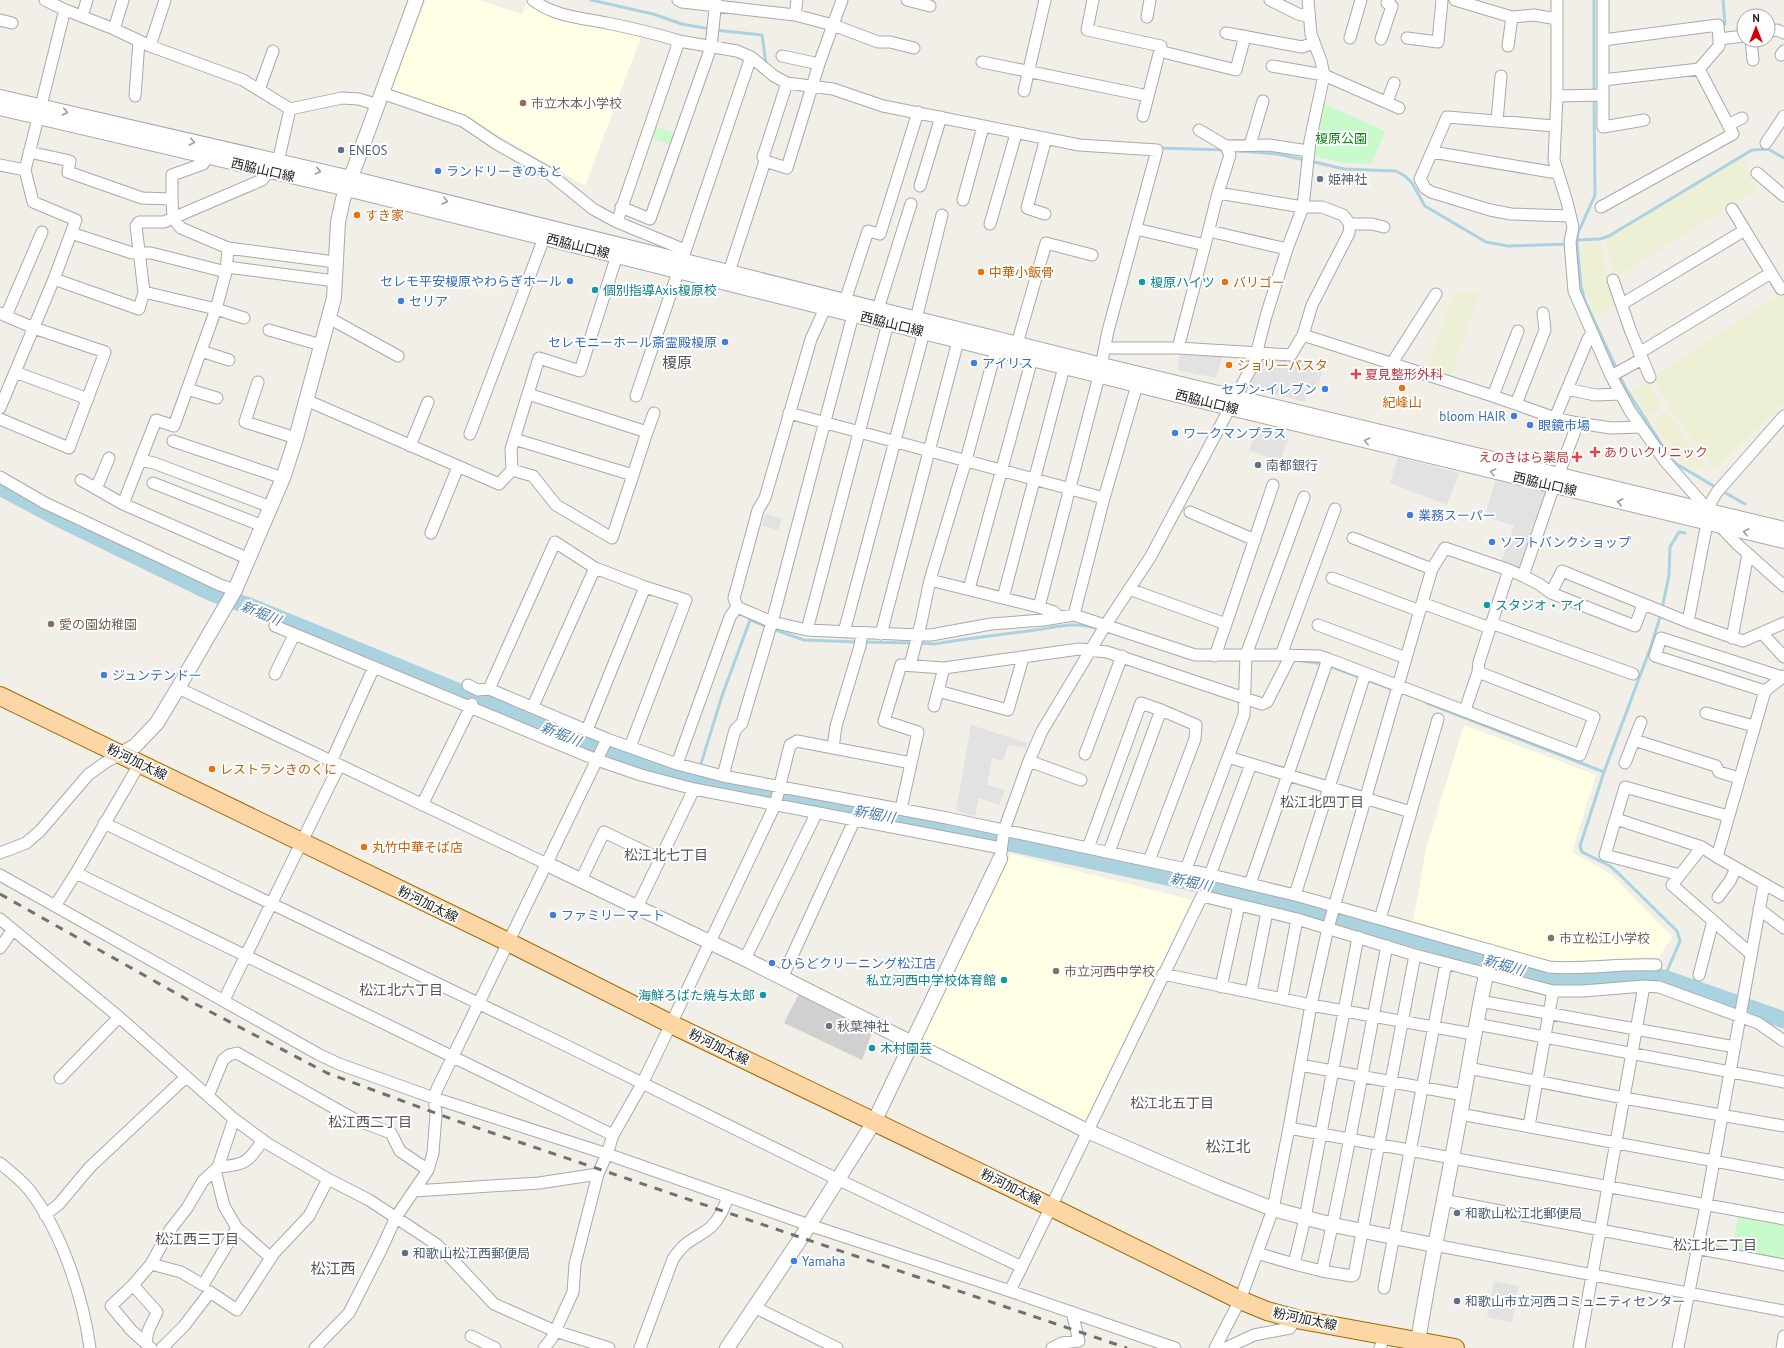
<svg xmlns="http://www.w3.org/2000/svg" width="1784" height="1348" font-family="'PT Sans','Noto Sans JP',sans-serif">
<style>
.education{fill:#ffffe5}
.religious{fill:#d0d0d0}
.farmland{fill:#eef0d5}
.park{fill:#c8facc}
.parking{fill:#e2e2e2}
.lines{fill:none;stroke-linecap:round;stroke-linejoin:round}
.stream{stroke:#aad3df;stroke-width:3}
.river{stroke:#aad3df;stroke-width:17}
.minor-casing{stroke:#a9a9a9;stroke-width:13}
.tertiary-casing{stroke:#a9a9a9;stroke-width:16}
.primary-casing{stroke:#a06b00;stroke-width:20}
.minor{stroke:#fff;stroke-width:11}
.tertiary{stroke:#fff;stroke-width:14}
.primary{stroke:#fcd6a4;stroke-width:18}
.rail{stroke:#707070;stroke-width:3;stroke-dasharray:8 8;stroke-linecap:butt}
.oneway{stroke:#9c9c9c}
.education-dot{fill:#8d6e63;stroke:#fff;stroke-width:1.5}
.service-dot{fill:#5c6f8a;stroke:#fff;stroke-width:1.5}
.shop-dot{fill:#3f7fe0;stroke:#fff;stroke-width:1.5}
.worship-dot{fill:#6b7280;stroke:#fff;stroke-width:1.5}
.food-dot{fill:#e8710a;stroke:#fff;stroke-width:1.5}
.culture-dot{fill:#0f9aa8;stroke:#fff;stroke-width:1.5}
.health-dot{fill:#e0444e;stroke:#fff;stroke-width:1.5}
.labels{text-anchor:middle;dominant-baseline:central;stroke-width:4;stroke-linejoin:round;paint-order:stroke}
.education-label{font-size:13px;fill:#785e54;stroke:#fff;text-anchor:start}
.park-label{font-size:13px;fill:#0c8416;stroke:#fff}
.service-label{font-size:13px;fill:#4e5e75;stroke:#fff;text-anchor:start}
.street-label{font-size:13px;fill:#222;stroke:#fff}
.shop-label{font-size:13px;fill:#366cbe;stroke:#fff;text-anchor:start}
.worship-label{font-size:13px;fill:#5b616d;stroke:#fff;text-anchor:start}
.food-label{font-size:13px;fill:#c56008;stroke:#fff;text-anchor:start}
.culture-label{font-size:13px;fill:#0d838f;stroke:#fff;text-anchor:start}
.health-label{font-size:13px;fill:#be3a42;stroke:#fff;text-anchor:start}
.water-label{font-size:14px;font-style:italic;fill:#4a7aab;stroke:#fff}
.neighbourhood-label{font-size:14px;fill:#555;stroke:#fff}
.quarter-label{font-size:15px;fill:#555;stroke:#fff}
</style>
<rect width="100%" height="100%" fill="#f2efe9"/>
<path class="education" d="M426 0H478L522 14 528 0 642 34 585 186 468 117 392 89Z
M1464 725 1596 775 1572 852 1611 874 1672 937 1659 957 1549 962 1413 922 1426 849Z
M1011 854 1192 900 1084 1124 920 1041Z"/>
<path class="religious" d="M800 992 873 1030 862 1060 784 1023Z"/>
<path class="farmland" d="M1743 157 1757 190 1616 277 1615 273 1613 274 1606 240Z
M1598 242 1602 245 1607 272 1617 305 1595 316 1584 289 1580 251 1583 250 1582 243Z
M1784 291V402L1715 470 1669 408 1653 377Z
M1455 292 1478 294 1479 295 1451 375 1462 378 1460 379 1426 368Z
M1649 381 1662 407 1648 417 1632 391Z
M1665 412 1670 415 1705 464 1697 471 1680 461 1675 456 1652 421Z"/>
<path class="park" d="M1324 104 1385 131 1372 164 1344 163 1316 157 1313 152Z
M654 126 677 134 672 146 649 137Z
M1738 1216 1784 1224V1260L1732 1250Z"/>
<path class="parking" d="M1181 348 1224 352 1216 378 1177 370Z
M1261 357 1324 364 1317 391 1308 389 1305 402 1246 387Z
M1258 426 1289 436 1280 462 1249 450Z
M1398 457 1459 473 1447 505 1390 483Z
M1497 475 1550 488 1523 571 1501 562 1514 526 1485 516Z
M765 514 782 518 778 530 762 526Z
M971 725 1027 743 1026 748 1008 745 1003 761 992 758 987 785 1005 790 999 805 979 798 975 816 956 811Z
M1494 1281 1519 1286 1512 1322 1487 1317Z"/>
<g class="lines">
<path class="stream" d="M591 0 653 14 682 24 710 29
M1594 0V92
M1722 27 1725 24 1723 0
M715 30 762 35 766 64
M1594 98 1595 195 1578 233 1577 244 1581 286 1585 301 1625 387 1669 456 1675 463 1717 488
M1159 148 1225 150
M1239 151 1277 154 1305 160
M1310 161 1344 169 1396 171 1405 176 1412 183 1425 206 1486 242 1508 246 1568 244
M1578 240 1600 239 1609 236 1752 150 1768 149 1784 158
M1722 491 1745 504
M1662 609 1669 575 1670 547 1679 532 1685 533
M773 629 804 640 858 642
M863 642 914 643
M919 643 934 644C965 639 997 635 1028 631 1055 628 1070 621 1097 628
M1302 661 1324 664 1394 690
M1427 703 1604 772 1580 846 1582 852 1610 866 1618 873 1677 931 1680 941 1664 978
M700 767 722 696 750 620 768 627
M1604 772 1650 649 1661 614
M697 780 698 772"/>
<path class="river" d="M0 487 56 517 212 593 249 606 628 761 697 780 899 819 1301 906 1546 977C1585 983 1625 971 1664 978L1784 1020"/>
<g class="minor-casing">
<path id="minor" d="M45 0 63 9 114 29 150 46 243 80 290 109
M533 0C553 16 582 18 607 23 631 28 655 33 679 41
M678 0 682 2 795 15 797 0
M842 0 833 25 878 42H890L914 48
M907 0 930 6
M1093 0 1087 30 1161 46 1143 116
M1270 0 1298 14 1308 16
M1455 0 1512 17 1534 15 1557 19
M1557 0V96L1554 160 1567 202 1573 227 1570 242 1574 291 1611 376 1630 411 1665 461 1709 511
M1603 0V40L1718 25 1719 39
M84 10 87 0
M1147 17 1150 0
M0 20 12 23
M114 29 123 0
M1768 32 1777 30 1784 33
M1226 33 1302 47 1314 43
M1350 38 1361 0
M1407 38 1438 42 1442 0
M1381 39 1392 6 1387 3 1389 0
M1603 40V127L1644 120
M1751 40 1753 60
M150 46 165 0
M1508 46 1512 17
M1167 53 1236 70 1245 36
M1781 55 1784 51
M782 56 819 64
M982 62 1148 96
M1272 66 1324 75 1399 108
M1699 69 1719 46V39L1744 36
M259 90 273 51
M1024 91 1045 0
M382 93 463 121 497 144 550 174 593 209 617 222 685 250
M135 96 139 41
M1557 96 1603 95
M1387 102 1394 83
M1497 121 1501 76
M1728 125 1742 118
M1555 126 1447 117 1420 179 1425 188 1431 192 1490 210 1511 214 1570 216
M1199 130 1226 146 1269 145 1308 151
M1766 143 1784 116
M1250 145 1263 101
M29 152 70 161 68 172 142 198 172 199V175L203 164 210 150
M1432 152 1557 173
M765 161 787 168 819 64 833 25 795 15
M278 162 290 109 342 98 359 99 378 105
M0 165 25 170
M1757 173 1784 196
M920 186 941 117
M1218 193 1230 155 1226 146
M172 199 173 218 262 180 269 171
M963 200 983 127
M621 207 650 219 711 47 716 0
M1601 207 1733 134 1699 69 1603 80
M1732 209 1781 289
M1045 214 1027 208 1046 138
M617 222 679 41 737 51 751 57 774 76 787 83 833 89 883 106 1079 145 1157 150 1108 331 1099 376 1039 607
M990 224 1016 134
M1136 229 1205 245 1178 348
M1209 231 1287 249
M71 233 132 253H151L226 272
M1205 245 1218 193 1303 207H1322L1343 215 1350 224
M227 267 335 281
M729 272 765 161 763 157 787 83
M54 279 139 309 144 292 136 226 139 222H164L173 218 181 228 228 248 335 262
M1613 280 1631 332 1650 377
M144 292 216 309 226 272 228 248
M845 301 868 231 880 234 918 112
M828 302 811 339 765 498 758 510 734 598 737 607 772 622 807 630 918 635H931L991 624 1043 620 1074 615 1195 655H1281L1335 509
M1622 304 1745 230
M878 309 911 204
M0 313 6 316 42 232
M244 318 216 309 174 426 156 420 123 504 249 559
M329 318 398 356
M916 319 942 215
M269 330 321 345
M1303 335 1493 396 1555 418 1578 423 1611 428 1640 427
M1017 344 1046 243 1092 255
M1105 348H1178L1291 355 1303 335 1312 305 1349 233 1350 224H1372L1384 227
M201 351 229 360
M1639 353 1771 273
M1392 363 1436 294
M15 372 88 399
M1611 376 1642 359
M258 382 245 422 296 438
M187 389 217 398
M1567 389 1595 395 1620 394
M528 394 647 432 654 413
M636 396 751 57
M1493 396 1518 331
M306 400 499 484 512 470 511 449 539 358 580 371 619 249
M1516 404 1545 330 1543 313
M0 408 54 279 76 220 33 202 25 170 63 17
M789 413 1104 498
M1784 416 1717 492 1711 502 1688 622 1743 641 1784 623
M1555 418 1588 339 1592 334
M0 419 69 448 105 352 34 328 6 316
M470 434 544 238
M514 439 633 475 647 432
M173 441 283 478
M410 446 428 402
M140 460 154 463 271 507
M512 470 533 476 556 505 612 538 633 475
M0 477 45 503 220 585 235 590
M81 480 123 504
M153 483 263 526
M96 489 109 458
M1190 512 1255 540
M1719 525 1737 544 1784 586
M431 533 458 467
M1353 538 1432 569
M595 568 555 542 489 689 607 739 677 764 723 776 947 818 1186 869 1295 895 1380 919 1411 812
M1523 576 1539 584 1551 593 1635 626 1643 605
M1332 578 1420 611
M930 580 1039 607 1054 612 1059 617
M969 589 1032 359
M1129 589 1226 624 1215 656
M1551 593 1562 571 1688 622
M1003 598 1064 367
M1422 603 1432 569 1445 548 1509 570
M1074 615 1104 498 1137 385
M1491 623 1633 674
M1226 624 1273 485
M1318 625 1406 658
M275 626 597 760 641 775 694 789 1001 848
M807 630 888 323
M844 632 924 332
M1762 633 1784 657
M881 634 958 341
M1732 638 1748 554
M1281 655 1319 656 1328 659 1580 755 1594 717 1478 672 1465 710
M910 665 921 623 930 580 966 460 998 342
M944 668 1079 649 1107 652 1262 704 1267 702 1291 655
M1478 672 1479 662 1490 628
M275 674 294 635
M1784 676 1765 691 1717 857 1784 895
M468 685 478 690 489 689
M178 688 547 864
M1765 691 1655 656 1661 638 1782 677
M533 706 595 568 645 587
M934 706 938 691 1008 710 1023 658
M1706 713 1754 726
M587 730 645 587 686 600 630 747
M1634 740 1716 766 1719 772 1739 778
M833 748 836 726 860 646 862 633
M1085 754 1122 656
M1228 757 1411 812 1438 719
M1029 761 1081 780
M331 762 374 667
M1625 763 1641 722
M677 764 730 617 737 607
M723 776 735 730 742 723 772 622 853 315
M422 805 472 704
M901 809 918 732 884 721 901 665 944 668 938 691
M1616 819 1702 847 1717 857
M104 823 565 1045 837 1179 1022 1267
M1702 847 1672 885 1751 954
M1088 848 1141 703 1161 710
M1109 852 1161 710 1196 725 1195 739 1149 861
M0 853 26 843 40 831 88 775 106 762 121 754
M1000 859 1004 830 1029 761 1042 731 1105 626 1151 556 1259 353 1258 347 1266 316 1287 249 1303 207 1310 141 1324 75 1321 61 1311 34 1308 0
M1186 869 1244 715 1246 655 1304 497
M76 873 140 763
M0 875 318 1054 339 1064 434 1098 607 1154 809 1225 1010 1291 1175 1348
M1210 875 1251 764
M1680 875 1605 855 1625 787 1728 816
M581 880 604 832 660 859
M1250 884 1328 659
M1295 895 1365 674
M1718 897 1730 881 1736 868
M55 906 76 873 613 1135
M637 907 694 789
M1759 909 1784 928
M0 919 119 1017 234 1119 268 1144 328 1179 369 1200 436 1244 450 1257 494 1304 555 1331 609 1348
M1380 919 1549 967C1585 970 1620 963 1656 965
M0 948 12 931
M745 959 816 814
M1163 974 1311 1005 1473 1034
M1486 975 1491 950
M1699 975 1713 921
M782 978 854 821
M1221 987 1239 905
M1251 992 1267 912
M1282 998 1297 919
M224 1000 339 766
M1480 1001 1735 1047
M1476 1024 1784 1082
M1300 1065 1463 1095
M1468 1068 1624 1098 1784 1126
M60 1078 119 1017
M208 1096 223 1060 229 1055 237 1053 354 1119 391 1133 400 1151 428 1170
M1460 1114 1784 1174
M1529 1126 1553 991
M1289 1128 1784 1219
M0 1163C11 1173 25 1182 33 1195 63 1236 83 1298 90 1348
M218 1167C246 1165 248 1162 263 1140
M215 1170 224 1206 237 1228 271 1258
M414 1191 539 1183 598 1174
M1443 1200 1784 1265
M45 1215 59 1204 90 1167 186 1077
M1434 1245 1784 1311
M1257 1253 1294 1264 1305 1218 1358 937
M151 1264 181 1272 203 1285 237 1228
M1294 1264 1322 1271 1352 1276 1354 1275 1415 955
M1322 1271C1347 1164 1365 1055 1387 946
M133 1285 157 1312 148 1331 146 1343
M1384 1288 1446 963
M1010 1291 1202 896 1297 919 1415 955 1553 991H1583L1644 986 1659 987 1758 1023 1784 1041
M754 1307 837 1348
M471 1336 495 1348
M151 1348 131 1330 111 1306 133 1285 151 1264 170 1230 187 1208 203 1181 218 1167 234 1119
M162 1348 184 1326 210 1292 237 1310 274 1253 309 1216 328 1179
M315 1348 349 1313 381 1250 396 1217 428 1170 433 1153 436 1114 434 1098 437 1089 607 739
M544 1348 552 1338 573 1292 575 1264 598 1174 607 1154 613 1135 642 1084 671 1024 775 805 790 745 797 741 911 763
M640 1348 673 1259C686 1239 695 1240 711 1227 720 1218 724 1208 728 1197
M1052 1348 1062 1343 1079 1341 1072 1312
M1215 1348 1240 1300 1273 1209 1289 1128 1311 1005 1328 928 1422 603 1490 628 1509 570 1523 576 1554 486 1578 423
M1226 1348 1254 1335 1290 1328 1296 1319
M1380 1348 1385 1335
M1579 1348 1644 986
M1678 1348 1706 1205 1764 884
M1782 1348 1784 1336"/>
</g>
<g class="tertiary-casing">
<path id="tertiary" d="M0 97 351 178 1102 365 1784 529
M0 108 347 189 1230 408 1784 541
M121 754 135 746 157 723 178 688 235 590 283 478 296 438 334 298 338 222 343 199 416 0
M547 864 745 959 1087 1131 1217 1187 1273 1209 1333 1225 1434 1245
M727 1348 801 1238 874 1122 1000 859
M1417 1348C1429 1270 1446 1193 1460 1115 1469 1068 1476 1021 1486 975"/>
</g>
<g class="primary-casing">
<path id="primary" d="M0 696 508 942 671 1024 1051 1207 1240 1300 1267 1311 1296 1319 1455 1348"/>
</g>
<use href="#minor" class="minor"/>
<use href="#tertiary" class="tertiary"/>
<use href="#primary" class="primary"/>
<path class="rail" d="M0 894 188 1000 327 1073 457 1121 1127 1348"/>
</g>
<defs><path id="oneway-chevron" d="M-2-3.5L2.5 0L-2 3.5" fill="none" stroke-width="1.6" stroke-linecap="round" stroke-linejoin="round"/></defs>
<g class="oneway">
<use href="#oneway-chevron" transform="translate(65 112) rotate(13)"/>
<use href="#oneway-chevron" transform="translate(192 142) rotate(13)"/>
<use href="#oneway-chevron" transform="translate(318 171) rotate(13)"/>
<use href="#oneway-chevron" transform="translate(445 201) rotate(14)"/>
<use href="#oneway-chevron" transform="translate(1367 441) rotate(-166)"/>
<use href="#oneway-chevron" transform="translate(1493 472) rotate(-166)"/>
<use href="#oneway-chevron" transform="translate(1620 502) rotate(-167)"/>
<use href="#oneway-chevron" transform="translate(1746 532) rotate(-166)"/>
</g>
<g class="education-dot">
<circle cx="523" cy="103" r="4"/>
<circle cx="51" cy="624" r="4"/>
<circle cx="1551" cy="938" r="4"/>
<circle cx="1056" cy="971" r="4"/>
</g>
<g class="service-dot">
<circle cx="341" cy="150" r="4"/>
<circle cx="1258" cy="465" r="4"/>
<circle cx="1457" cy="1213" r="4"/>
<circle cx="405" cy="1253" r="4"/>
<circle cx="1457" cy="1301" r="4"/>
</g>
<g class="shop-dot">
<circle cx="438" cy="171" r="4"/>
<circle cx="570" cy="281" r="4"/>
<circle cx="401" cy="301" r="4"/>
<circle cx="725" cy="342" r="4"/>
<circle cx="974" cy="363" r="4"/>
<circle cx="1325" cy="389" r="4"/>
<circle cx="1514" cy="416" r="4"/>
<circle cx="1530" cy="425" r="4"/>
<circle cx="1175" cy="433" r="4"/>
<circle cx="1410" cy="515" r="4"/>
<circle cx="1492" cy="542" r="4"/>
<circle cx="104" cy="675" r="4"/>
<circle cx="553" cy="915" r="4"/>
<circle cx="772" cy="963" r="4"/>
<circle cx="794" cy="1261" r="4"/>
</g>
<g class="worship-dot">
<circle cx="1320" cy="179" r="4"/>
<circle cx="829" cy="1026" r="4"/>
</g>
<g class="food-dot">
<circle cx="357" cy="215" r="4"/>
<circle cx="981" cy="272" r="4"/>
<circle cx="1225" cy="282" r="4"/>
<circle cx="1229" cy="365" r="4"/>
<circle cx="1402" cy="388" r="4"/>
<circle cx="212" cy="769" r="4"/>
<circle cx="364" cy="847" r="4"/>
</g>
<g class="culture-dot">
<circle cx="1142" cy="282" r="4"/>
<circle cx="595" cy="290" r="4"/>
<circle cx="1487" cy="605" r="4"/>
<circle cx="1004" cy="980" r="4"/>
<circle cx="763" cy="995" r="4"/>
<circle cx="872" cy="1048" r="4"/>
</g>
<g class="health-dot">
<path d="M1354 368h4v4h4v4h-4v4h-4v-4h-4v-4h4z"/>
<path d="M1593 446h4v4h4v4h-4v4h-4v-4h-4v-4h4z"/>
<path d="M1575 451h4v4h4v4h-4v4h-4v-4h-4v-4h4z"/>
</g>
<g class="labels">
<g class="education-label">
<text x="531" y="103">市立木本小学校</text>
<text x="59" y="624">愛の園幼稚園</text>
<text x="1559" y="938">市立松江小学校</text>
<text x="1064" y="971">市立河西中学校</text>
</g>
<g class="park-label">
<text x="1341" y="138">榎原公園</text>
</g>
<g class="service-label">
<text x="349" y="150">ENEOS</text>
<text x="1266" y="465">南都銀行</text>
<text x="1465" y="1213">和歌山松江北郵便局</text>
<text x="413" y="1253">和歌山松江西郵便局</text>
<text x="1465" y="1301">和歌山市立河西コミュニティセンター</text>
</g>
<g class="street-label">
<text transform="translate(263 170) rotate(13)">西脇山口線</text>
<text transform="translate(578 246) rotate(14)">西脇山口線</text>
<text transform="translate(892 324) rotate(14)">西脇山口線</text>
<text transform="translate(1207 402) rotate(14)">西脇山口線</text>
<text transform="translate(1545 484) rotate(13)">西脇山口線</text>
<text transform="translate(137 762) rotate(26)">粉河加太線</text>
<text transform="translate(428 904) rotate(26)">粉河加太線</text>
<text transform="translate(719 1047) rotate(26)">粉河加太線</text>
<text transform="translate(1011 1187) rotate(26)">粉河加太線</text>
<text transform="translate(1305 1319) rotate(12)">粉河加太線</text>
</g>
<g class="shop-label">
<text x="446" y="171">ランドリーきのもと</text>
<text x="562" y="281" text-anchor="end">セレモ平安榎原やわらぎホール</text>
<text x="409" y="301">セリア</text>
<text x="717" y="342" text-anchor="end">セレモニーホール斎霊殿榎原</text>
<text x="982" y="363">アイリス</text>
<text x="1317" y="389" text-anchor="end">セブン-イレブン</text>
<text x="1506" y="416" text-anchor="end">bloom HAIR</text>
<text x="1538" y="425">眼鏡市場</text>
<text x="1183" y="433">ワークマンプラス</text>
<text x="1418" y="515">業務スーパー</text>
<text x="1500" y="542">ソフトバンクショップ</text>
<text x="112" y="675">ジュンテンドー</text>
<text x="561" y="915">ファミリーマート</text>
<text x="780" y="963">ひらどクリーニング松江店</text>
<text x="802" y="1261">Yamaha</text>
</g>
<g class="worship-label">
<text x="1328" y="179">姫神社</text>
<text x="837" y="1026">秋葉神社</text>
</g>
<g class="food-label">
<text x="365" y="215">すき家</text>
<text x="989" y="272">中華小飯骨</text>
<text x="1233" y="282">バリゴー</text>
<text x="1237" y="365">ジョリーパスタ</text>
<text x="1402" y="402" text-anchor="middle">紀峰山</text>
<text x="220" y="769">レストランきのくに</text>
<text x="372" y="847">丸竹中華そば店</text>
</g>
<g class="culture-label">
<text x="1150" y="282">榎原ハイツ</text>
<text x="603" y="290">個別指導Axis榎原校</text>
<text x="1495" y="605">スタジオ・アイ</text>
<text x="996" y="980" text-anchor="end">私立河西中学校体育館</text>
<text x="755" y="995" text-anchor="end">海鮮ろばた焼与太郎</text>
<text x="880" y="1048">木村園芸</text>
</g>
<g class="health-label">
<text x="1365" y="374">夏見整形外科</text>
<text x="1604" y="452">ありいクリニック</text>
<text x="1569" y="457" text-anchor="end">えのきはら薬局</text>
</g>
<g class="water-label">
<text transform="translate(261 613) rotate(22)">新堀川</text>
<text transform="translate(561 734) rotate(22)">新堀川</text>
<text transform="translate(874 814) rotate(11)">新堀川</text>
<text transform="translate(1191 882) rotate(12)">新堀川</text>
<text transform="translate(1504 965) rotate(16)">新堀川</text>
</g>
<g class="neighbourhood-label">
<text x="1322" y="802">松江北四丁目</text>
<text x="666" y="855">松江北七丁目</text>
<text x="401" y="990">松江北六丁目</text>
<text x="1172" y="1103">松江北五丁目</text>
<text x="370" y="1122">松江西二丁目</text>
<text x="197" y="1239">松江西三丁目</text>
<text x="1715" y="1245">松江北二丁目</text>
</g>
<g class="quarter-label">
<text x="677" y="362">榎原</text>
<text x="1228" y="1146">松江北</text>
<text x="333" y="1268">松江西</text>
</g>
</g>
<g transform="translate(1756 28)"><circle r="19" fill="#ffffff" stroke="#a7a7a7"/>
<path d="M0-3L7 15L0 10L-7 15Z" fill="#d40000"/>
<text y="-6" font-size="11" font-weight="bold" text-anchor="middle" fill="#222222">N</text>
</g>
</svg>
